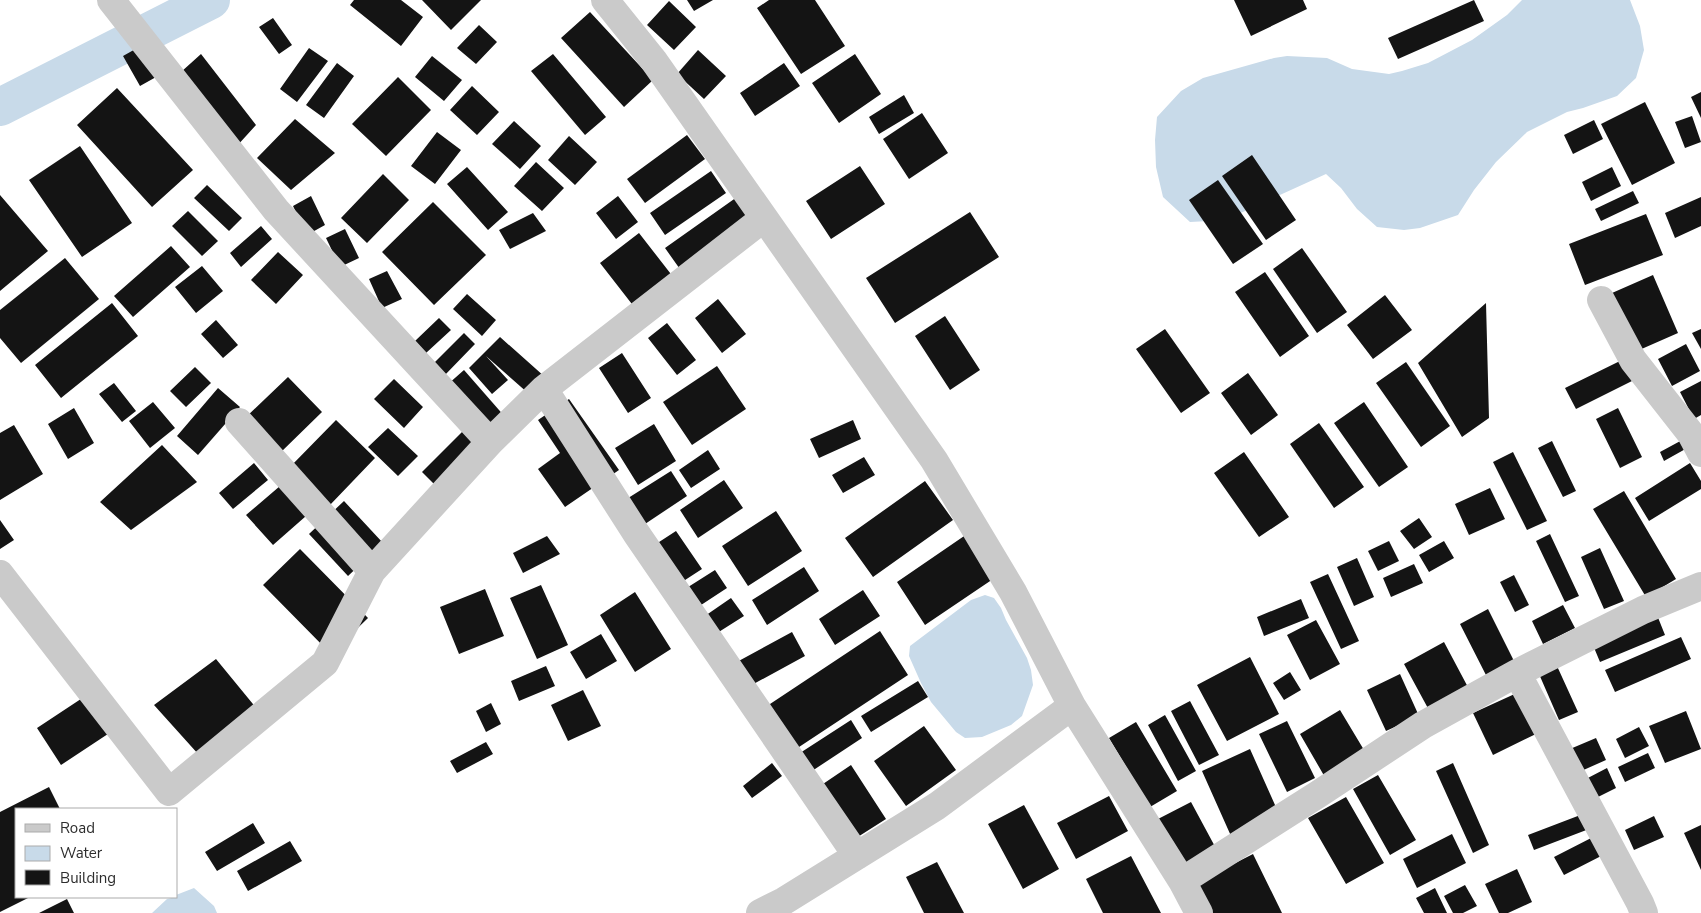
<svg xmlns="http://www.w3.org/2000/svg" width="1701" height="913" font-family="'Nunito Sans',sans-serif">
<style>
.water{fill:#c8dae9}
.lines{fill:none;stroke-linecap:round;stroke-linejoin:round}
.canal{stroke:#c8dae9;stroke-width:38}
.building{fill:#141414}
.street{stroke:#cacaca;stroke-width:28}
</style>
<rect width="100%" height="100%" fill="#fff"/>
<path class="water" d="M1522 0H1630L1640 26 1644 50 1636 78 1617 96 1583 108 1567 112 1527 132 1496 162 1474 190 1458 215 1420 228 1404 230 1377 227 1357 209 1341 188 1326 174 1234 216 1209 221 1190 222 1163 197 1156 167 1155 140 1157 117 1181 91 1203 78 1274 58 1287 56 1327 58 1352 69 1389 74 1402 71 1428 63 1472 40 1507 15Z
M985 595 994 598 1001 608 1006 620 1027 658 1031 670 1033 685 1022 716 1011 725 982 737 965 738 956 732 931 702 921 683 909 656 910 646 971 600Z
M194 888 214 906 217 913H152L167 899 176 897V895Z"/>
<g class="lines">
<path class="canal" d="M0 107 211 0"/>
</g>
<path class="building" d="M354 0H401L423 17 401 46 350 5Z
M422 0H481L451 30Z
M687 0H713L694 11Z
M769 0H815L845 46 801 74 757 8Z
M1234 0H1303L1307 9 1251 36Z
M1474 0 1484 21 1398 59 1388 38Z
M669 1 696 27 674 50 647 25Z
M590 12 653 80 624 107 561 38Z
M273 18 292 45 279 54 259 27Z
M479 25 497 42 476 64 457 48Z
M148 42 165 72 140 86 123 56Z
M309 48 328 61 297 102 280 89Z
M698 50 726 76 704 99 677 74Z
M201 54 256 125 236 147 171 81Z
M553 54 606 117 585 135 531 71Z
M855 54 881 94 839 123 812 83Z
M432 56 462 80 444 101 415 77Z
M337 63 354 76 324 118 306 105Z
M784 63 800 86 755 116 740 93Z
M398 77 431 110 386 156 352 124Z
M472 86 499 112 477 135 450 110Z
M117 88 193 170 152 207 77 125Z
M1701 92V118L1691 97Z
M904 95 914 113 879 134 869 117Z
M1645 102 1675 163 1632 185 1601 124Z
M922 113 948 153 909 179 883 139Z
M1692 116 1701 142 1685 148 1675 122Z
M295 119 335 153 291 190 257 158Z
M1594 120 1603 139 1573 154 1564 135Z
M514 121 541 146 520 169 492 144Z
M437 132 461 150 435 184 411 166Z
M687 135 705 159 645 203 627 179Z
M569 136 597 162 575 185 548 160Z
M80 146 132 223 82 257 29 180Z
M1252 155 1296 220 1266 240 1222 176Z
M536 162 564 188 542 211 514 186Z
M860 166 885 204 831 239 806 201Z
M467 167 508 212 488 230 447 184Z
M1612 167 1621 186 1591 201 1582 182Z
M711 171 726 193 665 235 650 213Z
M383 174 409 200 367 243 341 218Z
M1218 180 1263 244 1233 264 1189 200Z
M207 185 242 218 229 231 194 198Z
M1633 191 1639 203 1601 221 1595 209Z
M0 195 48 251 0 291Z
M311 196 325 225 307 235 293 206Z
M618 196 638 222 616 239 596 213Z
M737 197 754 221 682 272 665 248Z
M1701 197V226L1675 238 1665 213Z
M433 202 486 255 434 305 382 252Z
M188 211 218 241 202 256 172 226Z
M970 212 999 257 895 323 866 278Z
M533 213 546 231 510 249 499 230Z
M1646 214 1663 255 1585 285 1569 244Z
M261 226 272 239 241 267 230 253Z
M345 229 359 258 340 267 326 238Z
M639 233 674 278 635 308 600 263Z
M171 246 190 267 133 317 114 296Z
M1302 248 1347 312 1317 333 1273 269Z
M278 252 303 275 276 304 251 280Z
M65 258 99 299 21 363 0 338V310Z
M202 266 223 291 196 313 175 287Z
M387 271 402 299 382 308 369 279Z
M1265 272 1309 336 1280 357 1235 292Z
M1653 275 1678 333 1637 351 1612 293Z
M467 294 496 320 482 336 453 309Z
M1385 295 1412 330 1373 359 1347 325Z
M718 299 746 334 722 353 695 318Z
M112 303 138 336 61 398 35 365Z
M1486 303 1489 418 1462 437 1418 363Z
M945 316 980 370 950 390 915 336Z
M439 318 451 330 426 353 415 341Z
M216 320 238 345 223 358 201 334Z
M667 323 696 360 677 375 648 338Z
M1165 329 1210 393 1181 413 1136 349Z
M1701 329V349L1692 333Z
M464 333 475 344 443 377 431 366Z
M500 337 545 377 529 394 486 356 508 380 492 394 469 368Z
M1686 344 1700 371 1672 386 1658 359Z
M622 353 651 398 628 413 599 368Z
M1622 360 1632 381 1576 409 1565 388Z
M1406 362 1450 426 1421 447 1376 383Z
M717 366 746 409 692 445 663 402Z
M195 367 211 383 186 407 170 391Z
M464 370 506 418 489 433 447 385Z
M1248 373 1278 415 1251 435 1221 393Z
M288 377 322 412 279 454 245 418Z
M394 379 423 407 404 428 374 399Z
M1701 381V415L1694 419 1680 392Z
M114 383 136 411 122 422 99 394Z
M218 388 240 407 198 455 177 436Z
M569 399 619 470 565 507 538 469 560 453 538 420Z
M153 402 175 428 150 448 129 421Z
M1364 402 1408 467 1379 487 1334 423Z
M74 408 94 443 68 459 48 424Z
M1618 408 1642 457 1620 468 1596 419Z
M336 420 375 458 329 506 290 467Z
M853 420 861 439 819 458 810 439Z
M1319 423 1364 487 1334 508 1290 444Z
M654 424 676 461 638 485 615 448Z
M14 425 43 474 0 500V433Z
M388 428 418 456 398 476 368 447Z
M466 428 482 445 438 488 422 472Z
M1684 439 1689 447 1664 461 1660 452Z
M1552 441 1576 491 1563 497 1538 448Z
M162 445 197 482 131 530 100 502Z
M708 450 720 469 691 488 679 470Z
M1244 452 1289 517 1259 537 1214 473Z
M1513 452 1547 521 1527 530 1493 462Z
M864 457 875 475 843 493 832 475Z
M254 463 268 480 233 509 219 493Z
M1690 463 1701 481V489L1649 521 1635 498Z
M671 471 687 496 642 526 625 500Z
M724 480 743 508 698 538 680 510Z
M925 481 953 520 873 577 845 538Z
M280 486 306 516 273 545 246 515Z
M1490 488 1505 519 1469 535 1455 504Z
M1624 491 1676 579 1646 597 1593 509Z
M344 501 383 543 348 576 309 534Z
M776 511 802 551 748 586 722 546Z
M1419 518 1432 537 1414 549 1400 531Z
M0 520 14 540 0 549Z
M676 531 702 569 682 582 656 544Z
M970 532 999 575 925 625 897 582Z
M1550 534 1579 596 1565 602 1536 541Z
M547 536 560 554 523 573 513 553Z
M1389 541 1399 561 1378 571 1368 551Z
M1444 541 1454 558 1429 572 1419 555Z
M1600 548 1624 601 1604 609 1581 557Z
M300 549 368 618 331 654 263 585Z
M1357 558 1374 597 1354 606 1337 567Z
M1414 564 1423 583 1391 597 1383 578Z
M804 567 819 591 767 625 752 600Z
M715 570 727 588 698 607 685 589Z
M1328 574 1359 641 1341 649 1310 582Z
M1514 575 1529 605 1515 612 1500 582Z
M541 585 568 645 537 659 510 598Z
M485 589 504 636 459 654 440 607Z
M863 590 880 616 835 645 819 619Z
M635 592 671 649 635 672 600 615Z
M731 598 744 616 714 635 702 618Z
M1301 599 1309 618 1264 636 1257 617Z
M1563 605 1575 628 1543 644 1532 621Z
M1488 609 1516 665 1488 679 1460 624Z
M1655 610 1665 635 1600 662 1590 638Z
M1316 620 1340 664 1310 680 1287 635Z
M880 631 908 675 796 749 767 706Z
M792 632 805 656 748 687 735 663Z
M601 634 617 661 586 679 570 652Z
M1681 637 1691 659 1615 692 1605 670Z
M1444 642 1470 691 1430 712 1404 664Z
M1250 657 1279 714 1227 741 1197 685Z
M216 659 267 721 208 765 154 705Z
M546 666 555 686 519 701 511 681Z
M1557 666 1578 712 1559 720 1539 674Z
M1290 672 1301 690 1284 700 1273 683Z
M1400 674 1419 716 1386 731 1367 690Z
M918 681 928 697 871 732 861 716Z
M96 689 120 726 61 765 37 728Z
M583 690 601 726 568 741 551 705Z
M1519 692 1538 733 1493 755 1473 713Z
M1190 701 1219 755 1199 765 1171 711Z
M491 703 501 724 486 732 476 711Z
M1340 710 1367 755 1326 779 1300 734Z
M1686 711 1701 749 1665 763 1649 726Z
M1165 715 1196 771 1178 781 1148 725Z
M851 720 862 738 812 771 800 753Z
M1287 721 1315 778 1287 792 1259 734Z
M1136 722 1177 791 1150 807 1109 738Z
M924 726 956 770 906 806 874 761Z
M1639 727 1649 746 1625 758 1616 739Z
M1596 738 1606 760 1579 772 1570 749Z
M486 742 493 754 457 773 450 761Z
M1250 749 1279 814 1231 836 1202 771Z
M1648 753 1655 768 1625 782 1618 767Z
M772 763 782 776 752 798 743 786Z
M1453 763 1489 845 1473 853 1436 771Z
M851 765 886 819 853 840 820 786Z
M1607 768 1616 788 1594 799 1584 780Z
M1378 775 1416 840 1390 855 1353 789Z
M49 787 60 809H16V897H30L0 912V812Z
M1109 796 1128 831 1076 859 1057 823Z
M1346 797 1384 863 1346 884 1308 818Z
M1191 802 1219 854 1186 871 1158 819Z
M1024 805 1059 869 1023 889 988 824Z
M1583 814 1589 829 1534 850 1528 835Z
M1654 816 1664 837 1634 850 1625 830Z
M253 823 265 843 217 871 205 852Z
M1701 825V870L1684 833Z
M1452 834 1466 863 1417 888 1403 859Z
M1597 835 1607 853 1564 875 1554 857Z
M290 841 302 861 248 891 237 871Z
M1253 854 1282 913H1209L1194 884Z
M1131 856 1161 913H1103L1086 879Z
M937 862 964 913H924L906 877Z
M1517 869 1532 902 1508 913H1499L1485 884Z
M1465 885 1477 906 1463 913H1453L1444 896Z
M1435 888 1447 913H1424L1416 898Z
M67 899 74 913H39Z"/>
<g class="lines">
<path class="street" d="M111 0 276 210 490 442
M605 0 654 61 934 460 1013 592 1072 706 1182 881 1199 913
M1601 300 1633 360 1691 434 1701 453
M544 389 636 533 857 856
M239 422 372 571
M0 574 169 792 325 663 372 571 490 442 544 389 764 218
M1517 673 1640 903 1644 913
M1182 881 1317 795 1423 725 1517 673 1643 610 1701 586
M760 913 784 901 937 806 1072 706"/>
</g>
<rect x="15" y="808" width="162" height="90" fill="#ffffff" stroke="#ababab"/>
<rect x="25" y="824" width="25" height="8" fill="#cacaca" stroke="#ababab"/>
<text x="60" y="833" font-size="15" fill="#2d2d2d">Road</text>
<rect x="25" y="846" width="25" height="15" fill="#c8dae9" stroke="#ababab"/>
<text x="60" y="858" font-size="15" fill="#2d2d2d">Water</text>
<rect x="25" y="870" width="25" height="15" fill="#141414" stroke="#ababab"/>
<text x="60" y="883" font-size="15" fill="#2d2d2d">Building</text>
</svg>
